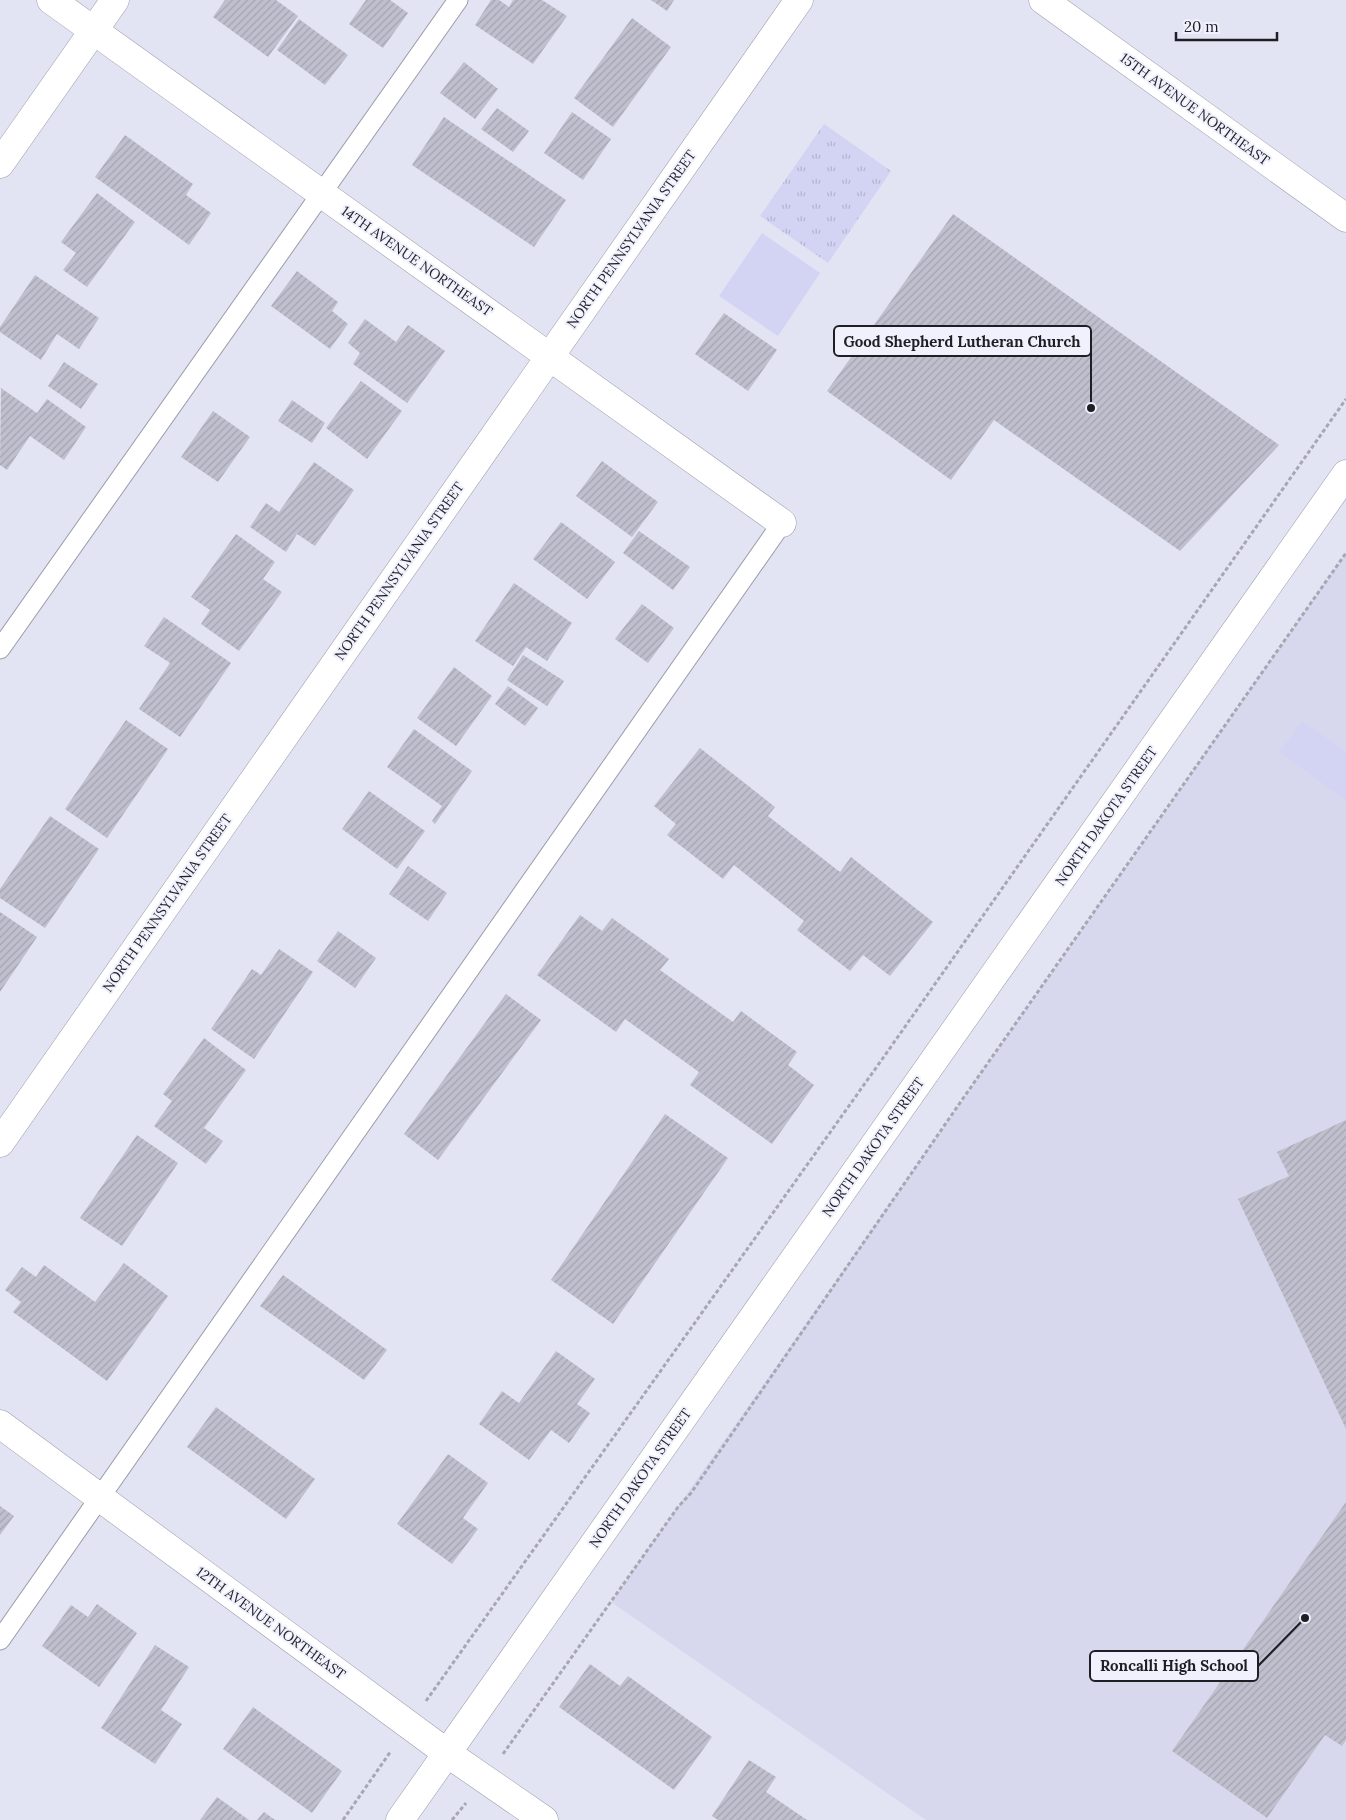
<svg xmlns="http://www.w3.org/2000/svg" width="1346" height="1820" font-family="Lora,serif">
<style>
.built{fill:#d7d8ee}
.grass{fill:url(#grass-tufts)}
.pitch{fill:#d3d3f3}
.building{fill:url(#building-hatch)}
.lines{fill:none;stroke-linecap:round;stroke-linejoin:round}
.lane-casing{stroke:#9c9caa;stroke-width:21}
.street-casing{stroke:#9c9caa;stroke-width:29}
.secondary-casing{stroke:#9c9caa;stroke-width:29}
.path{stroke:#a7a7b4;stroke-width:3;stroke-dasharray:4 2.5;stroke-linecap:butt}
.lane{stroke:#fff;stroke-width:19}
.street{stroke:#fff;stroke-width:28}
.secondary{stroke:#fff;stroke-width:28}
.labels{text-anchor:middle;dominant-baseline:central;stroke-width:4;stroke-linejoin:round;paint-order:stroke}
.street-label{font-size:14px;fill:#1e1e24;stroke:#f1f1fd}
.leader{fill:none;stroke:#1e1e24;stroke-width:2}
.callout-dot{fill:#1e1e24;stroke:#f1f1fd;stroke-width:2}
.callout{fill:#f1f1fd;stroke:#1e1e24;stroke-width:2}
.callout-label{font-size:15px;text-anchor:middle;font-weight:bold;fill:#1e1e24}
</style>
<defs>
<pattern id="grass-tufts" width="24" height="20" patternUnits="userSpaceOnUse" patternTransform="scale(1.25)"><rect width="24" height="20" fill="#d3d3f3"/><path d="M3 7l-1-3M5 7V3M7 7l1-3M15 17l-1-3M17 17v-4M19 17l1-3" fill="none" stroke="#b5b5d0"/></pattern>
<pattern id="building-hatch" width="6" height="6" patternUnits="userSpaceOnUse" patternTransform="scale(1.25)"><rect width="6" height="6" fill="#bfbfce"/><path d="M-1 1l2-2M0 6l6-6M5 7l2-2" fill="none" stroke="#a4a4b1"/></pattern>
</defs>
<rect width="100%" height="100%" fill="#e3e4f3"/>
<path class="built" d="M1346 553V1820H926L611 1602Z"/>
<path class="grass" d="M824 124 891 171 828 263 760 216Z"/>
<path class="pitch" d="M762 233 820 273 778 336 719 296Z
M1302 721 1346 752V801L1280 752Z"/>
<path class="building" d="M225 0H276L298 16 268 57 213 17Z
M366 0H390L408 13 383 48 349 24Z
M491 0H499L509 7 513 0H542L567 16 533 64 475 25Z
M651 0H674L667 11Z
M632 18 671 47 613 127 574 98Z
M299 19 348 55 325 85 277 50Z
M464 62 498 89 475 119 440 93Z
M497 108 529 131 513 152 481 129Z
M572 112 611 139 583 180 544 153Z
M444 117 566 200 534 247 412 165Z
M125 135 193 184 186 195 211 213 189 245 95 177Z
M97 193 135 222 87 287 63 270 76 253 61 242Z
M953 214 1279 445 1180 551 994 420 951 480 827 391Z
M297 271 338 302 332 311 348 324 330 349 271 306Z
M35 275 99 318 79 349 57 334 41 360 0 332V327Z
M724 313 777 350 748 391 695 354Z
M365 319 396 342 408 325 445 351 407 403 353 364 360 353 348 343Z
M64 362 98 384 81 409 48 386Z
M361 381 402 411 367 459 326 428Z
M1 388 37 413 47 399 86 427 64 460 30 436 7 470 0 465Z
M292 400 325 423 312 443 278 421Z
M213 411 250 437 218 482 181 457Z
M602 461 658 502 632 537 576 496Z
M314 462 354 490 315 546 297 534 286 552 250 527 266 503 279 512Z
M561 522 615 562 587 599 533 559Z
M639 531 690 567 673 590 623 553Z
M236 534 275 562 263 579 282 592 239 651 201 624 210 610 191 597Z
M514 583 572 623 547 661 526 647 513 666 475 641Z
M642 604 674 628 648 663 615 639Z
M164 617 231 663 180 737 139 709 170 663 144 646Z
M523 655 564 681 547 706 507 680Z
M454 667 492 696 456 746 417 718Z
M508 686 538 708 525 726 495 704Z
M126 720 168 749 107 838 65 809Z
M414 729 472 771 435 824 432 821 442 806 387 767Z
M700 748 775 807 768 816 840 872 851 857 933 922 890 976 863 955 850 971 797 930 804 921 734 865 723 879 667 835 676 824 654 806Z
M369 791 425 831 397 869 342 829Z
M50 816 99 849 45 928 0 898V889Z
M408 866 447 893 428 921 389 894Z
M0 912 37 937 0 992Z
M580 915 602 931 612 918 669 959 660 970 733 1022 741 1011 797 1052 788 1065 814 1085 772 1144 690 1085 699 1072 625 1019 616 1032 537 975Z
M338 931 376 958 355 988 317 961Z
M279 949 313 972 254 1059 211 1029 252 969 261 975Z
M506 994 541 1020 438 1160 404 1134Z
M204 1038 246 1070 204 1128 223 1141 206 1164 154 1126 172 1101 163 1094Z
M665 1114 728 1158 613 1324 551 1280Z
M1346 1120V1429L1238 1199 1289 1176 1277 1152Z
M137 1135 178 1163 122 1246 80 1218Z
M124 1263 168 1296 107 1381 13 1312 21 1302 5 1290 22 1267 36 1277 44 1265 95 1302Z
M283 1275 387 1350 364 1380 260 1306Z
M556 1351 595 1379 577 1404 590 1413 569 1443 551 1430 529 1460 479 1424 502 1391 519 1403Z
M216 1407 315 1479 286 1519 187 1447Z
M448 1454 488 1483 463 1518 478 1529 452 1564 397 1524Z
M1346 1502V1740L1342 1746 1325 1735 1267 1818 1172 1751Z
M0 1506 14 1516 0 1535Z
M97 1604 137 1633 99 1687 42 1646 71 1605 88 1617Z
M155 1645 189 1667 161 1710 182 1724 155 1764 101 1728Z
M590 1664 620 1686 628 1676 712 1737 674 1790 559 1707Z
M253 1707 342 1771 312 1813 223 1749Z
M749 1760 776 1777 766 1792 807 1820H718L712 1816Z
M217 1797 249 1820H200Z
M264 1812 275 1820H257Z"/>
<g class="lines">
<g class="lane-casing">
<path id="lane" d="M0 649 458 0
M0 1640 782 523"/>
</g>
<g class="street-casing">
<path id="street" d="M51 0 782 523
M0 164 115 0
M0 1143 799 0
M447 1753 544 1820"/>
</g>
<g class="secondary-casing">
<path id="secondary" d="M1043 0 1346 218
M0 1424 447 1753
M400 1820 1346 474"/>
</g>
<path class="path" d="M426 1701 883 1058 1346 399
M503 1754 678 1507 691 1493 964 1097 1346 553
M343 1820 391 1751
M452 1820 466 1803"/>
<use href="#lane" class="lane"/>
<use href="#street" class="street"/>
<use href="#secondary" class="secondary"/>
</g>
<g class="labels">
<g class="street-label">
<text transform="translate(1195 109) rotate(36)">15TH AVENUE NORTHEAST</text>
<text transform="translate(631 239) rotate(-55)">NORTH PENNSYLVANIA STREET</text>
<text transform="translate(417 261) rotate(35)">14TH AVENUE NORTHEAST</text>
<text transform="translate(399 571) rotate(-55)">NORTH PENNSYLVANIA STREET</text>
<text transform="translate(1106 816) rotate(-55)">NORTH DAKOTA STREET</text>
<text transform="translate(167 903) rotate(-55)">NORTH PENNSYLVANIA STREET</text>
<text transform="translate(873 1147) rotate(-55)">NORTH DAKOTA STREET</text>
<text transform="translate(640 1478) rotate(-55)">NORTH DAKOTA STREET</text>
<text transform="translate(271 1623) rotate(36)">12TH AVENUE NORTHEAST</text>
</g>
</g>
<path class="leader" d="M1091 408L1091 341M1305 1618L1258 1666"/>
<g class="callout-dot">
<circle cx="1091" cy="408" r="5"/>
<circle cx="1305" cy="1618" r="5"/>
</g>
<g class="callout">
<rect x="834" y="326" width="257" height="30" rx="5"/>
<rect x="1090" y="1651" width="168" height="30" rx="5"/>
</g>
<g class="callout-label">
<text x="962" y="347">Good Shepherd Lutheran Church</text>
<text x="1174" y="1671">Roncalli High School</text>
</g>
<path d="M1176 32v8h101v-8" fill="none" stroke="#1e1e24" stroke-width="2.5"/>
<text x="1184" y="32" font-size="15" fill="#1e1e24" stroke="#f1f1fd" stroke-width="4" paint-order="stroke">20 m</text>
</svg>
